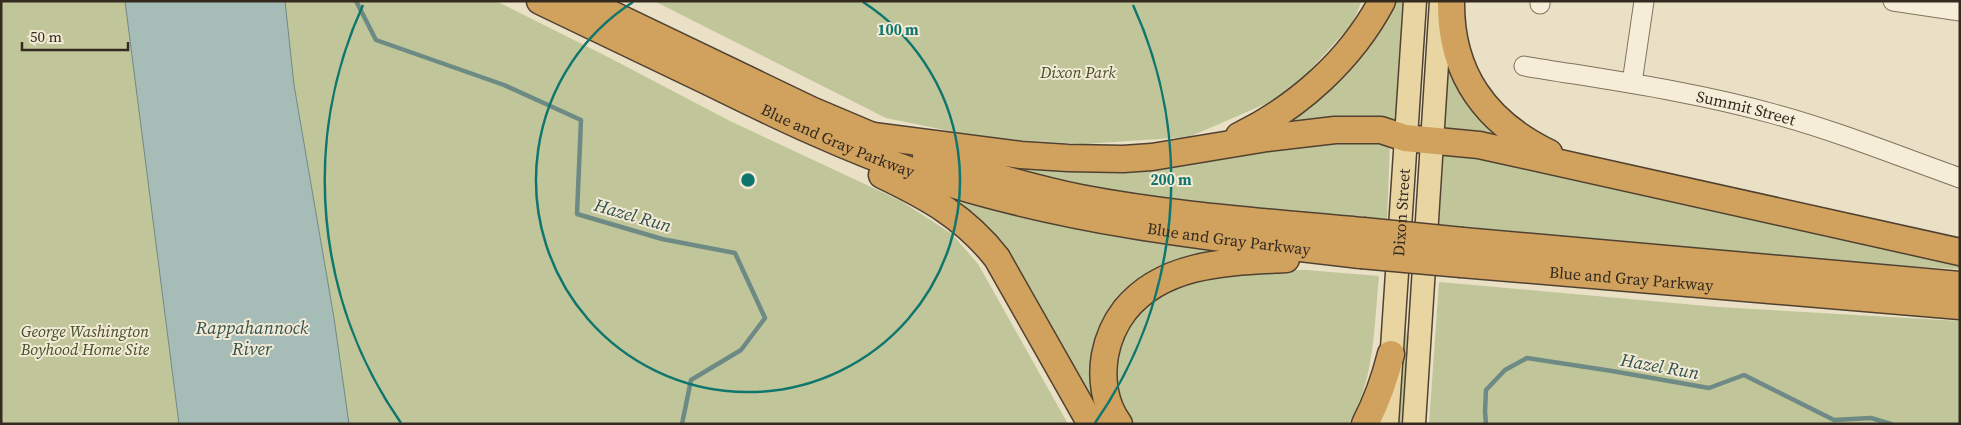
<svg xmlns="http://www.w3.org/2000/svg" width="1961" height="425" font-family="'Source Serif 4',serif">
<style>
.green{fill:#c0c69a}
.water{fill:#a6bdb7;stroke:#6e8a84}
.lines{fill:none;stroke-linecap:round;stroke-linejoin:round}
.stream{stroke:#6e8a84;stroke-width:4.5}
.minor-casing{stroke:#83725d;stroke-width:21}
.major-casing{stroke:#514131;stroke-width:25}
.highway-casing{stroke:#514131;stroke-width:29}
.minor{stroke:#f5edd7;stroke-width:19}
.major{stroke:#e9d5a1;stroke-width:22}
.highway{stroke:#d0a25e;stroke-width:26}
.highway-bridge-casing{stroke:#514131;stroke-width:29;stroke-linecap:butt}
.highway-bridge{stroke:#d0a25e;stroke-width:26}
.ring{fill:none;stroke:#0f766e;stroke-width:2.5}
.labels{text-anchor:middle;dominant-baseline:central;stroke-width:4;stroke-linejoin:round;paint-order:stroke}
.park-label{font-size:16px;font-style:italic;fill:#434f28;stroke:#f2ead4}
.street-label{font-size:16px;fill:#342a1f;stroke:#f2ead4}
.water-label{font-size:18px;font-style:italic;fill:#305251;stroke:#f2ead4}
.centre{fill:#0f766e;stroke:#f2ead4;stroke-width:2.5}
.ring-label{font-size:15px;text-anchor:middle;font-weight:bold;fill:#0f766e;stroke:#f2ead4;stroke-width:4;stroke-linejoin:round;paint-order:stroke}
</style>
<rect width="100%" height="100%" fill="#e9e0c5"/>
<path class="green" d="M1 1H125L179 424H1Z
M285 1H496L608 57 730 121 901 201 952 234 978 264 1068 424H349L334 318 294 85Z
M654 1H1362L1352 24 1288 94 1189 137 1084 144 984 138 886 118Z
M1392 1H1405L1395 124 1298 128 1284 121Z
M1446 51 1507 140 1443 134Z
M1303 141 1390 143 1387 221 1166 201 1049 180 993 166Z
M1441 149 1960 262V269L1848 263 1436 224Z
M956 201C1042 222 1128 240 1216 250L1217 258 1128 294 1101 424 1083 383 1011 256C996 234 978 217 956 201Z
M1259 270H1306L1379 276C1374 324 1375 383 1348 424H1130L1122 411 1110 350 1130 311 1192 278Z
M1439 282 1718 307 1960 321V424H1429Z
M1401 321 1405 322 1409 353 1406 424H1395Z"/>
<path class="water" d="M125 1H285L294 85 334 318 349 424H179Z"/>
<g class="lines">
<path class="stream" d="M356 1 376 40 504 85 581 120 577 214 662 239 735 253 765 318 741 350 691 380 682 424
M1486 424 1485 412 1486 390 1505 370 1527 358 1612 371 1709 388 1744 375 1834 420 1871 418 1891 424"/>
<g class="minor-casing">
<g id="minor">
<path d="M1893 1 1960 11"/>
<path d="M1540 4V1"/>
<path id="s1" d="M1524 66C1608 80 1692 91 1774 114 1837 131 1898 156 1960 178"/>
<path d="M1632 83 1644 1"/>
</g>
</g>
<g class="major-casing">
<g id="major">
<path id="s2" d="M1387 424 1415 1"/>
<path d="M1414 424 1441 1"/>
</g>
</g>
<g class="highway-casing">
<g id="highway">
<path id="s3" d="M540 1C596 28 653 55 709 82 778 116 847 149 920 174 1063 222 1212 238 1361 255"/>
<path d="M584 1 811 110 889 143"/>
<path d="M1451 1C1450 73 1485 122 1549 153"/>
<path d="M873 136 1021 155 1068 158 1123 159 1152 157 1267 138 1335 130H1381L1405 138 1479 145 1960 252"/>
<path d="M1239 136C1298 107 1351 60 1382 1"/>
<path d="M926 156C977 172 1028 187 1080 198 1173 216 1268 222 1363 231"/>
<path d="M882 175C928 197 965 217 997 258L1091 424"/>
<path d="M1463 241 1960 285"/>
<path id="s4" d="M1461 264 1960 306"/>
<path d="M1119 424C1104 404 1101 378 1105 355 1108 339 1115 323 1125 310 1164 262 1229 262 1286 259"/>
<path d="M1365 424C1377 401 1385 378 1391 354"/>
</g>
</g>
<use href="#minor" class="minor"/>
<use href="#major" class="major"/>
<use href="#highway" class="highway"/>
<g class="highway-bridge-casing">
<path id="highway-bridge" d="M1363 231 1463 241
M1361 255 1461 264"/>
</g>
<use href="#highway-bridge" class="highway-bridge"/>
</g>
<g class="ring">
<path d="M863 2A212 212 0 1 1 633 2"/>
<path d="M401 423A423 423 0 0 1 363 5M1133 5A423 423 0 0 1 1095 423"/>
</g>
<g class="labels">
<g class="park-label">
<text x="1078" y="72">Dixon Park</text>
<text x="85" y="331">George Washington<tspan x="85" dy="18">Boyhood Home Site</tspan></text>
</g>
<g class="street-label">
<text stroke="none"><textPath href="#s1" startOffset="226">Summit Street</textPath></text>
<text stroke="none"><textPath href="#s3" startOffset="329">Blue and Gray Parkway</textPath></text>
<text stroke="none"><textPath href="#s2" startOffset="212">Dixon Street</textPath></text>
<text stroke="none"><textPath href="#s3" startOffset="734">Blue and Gray Parkway</textPath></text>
<text stroke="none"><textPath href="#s4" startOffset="171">Blue and Gray Parkway</textPath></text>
</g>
<g class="water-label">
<text transform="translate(633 215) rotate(16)">Hazel Run</text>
<text x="252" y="327">Rappahannock<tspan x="252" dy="21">River</tspan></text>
<text transform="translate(1660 366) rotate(10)">Hazel Run</text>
</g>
</g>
<circle cx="748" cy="180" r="8" class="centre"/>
<g class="ring-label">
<text x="898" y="35">100 m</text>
<text x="1171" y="185">200 m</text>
</g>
<rect width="1961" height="425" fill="none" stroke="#342a1f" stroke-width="5"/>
<path d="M22 42v8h106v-8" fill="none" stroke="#342a1f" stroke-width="2.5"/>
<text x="30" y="42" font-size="15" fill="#342a1f" stroke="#f2ead4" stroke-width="4" paint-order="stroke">50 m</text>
</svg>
